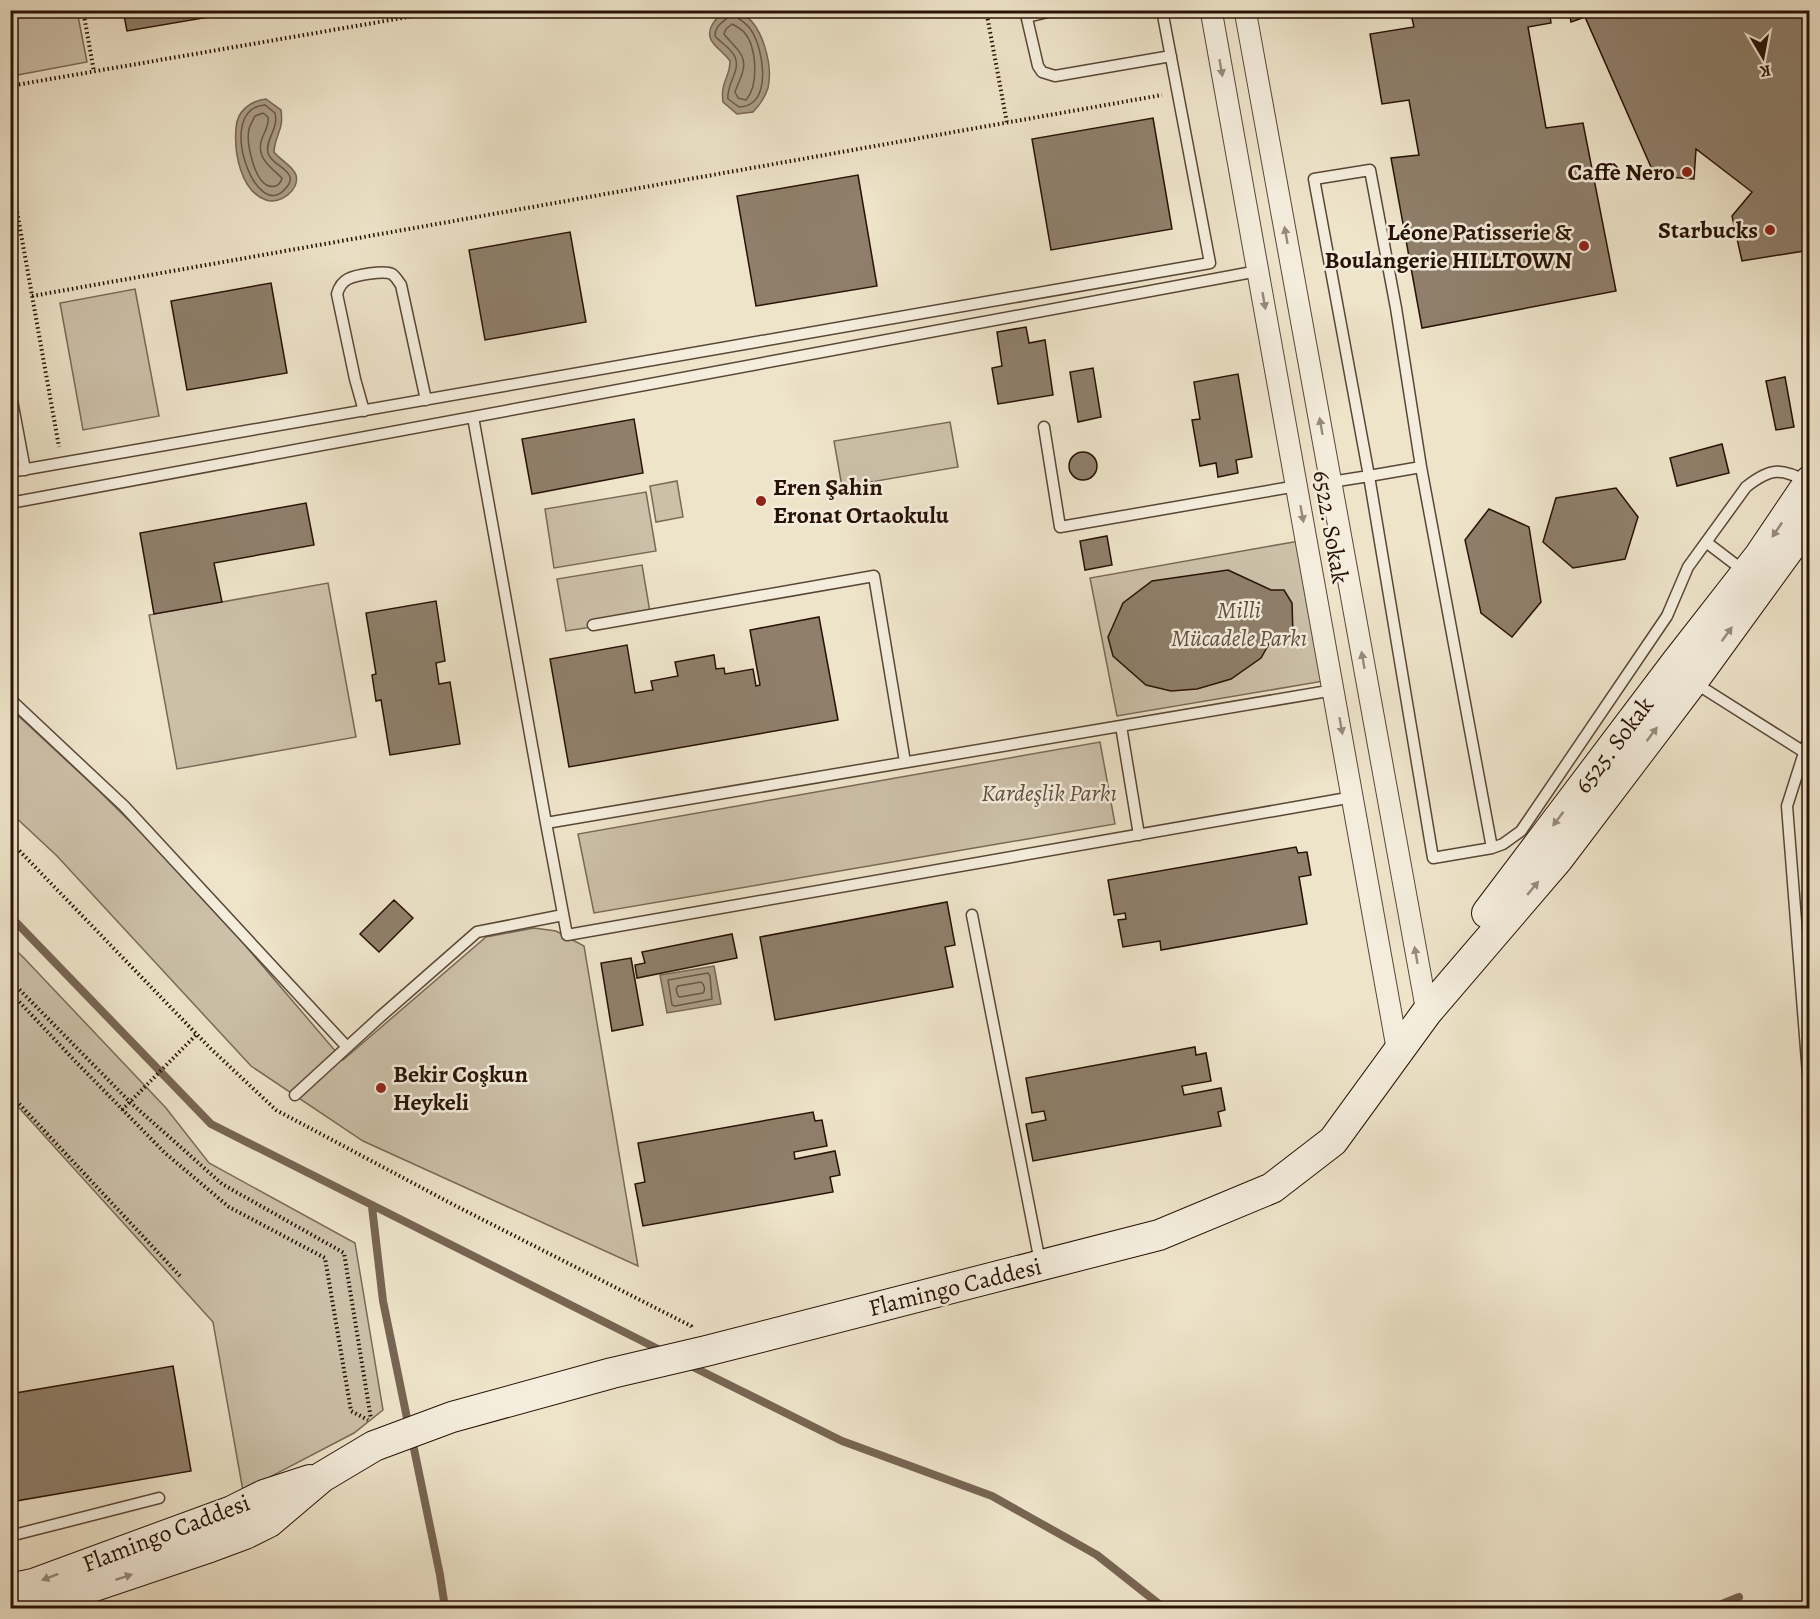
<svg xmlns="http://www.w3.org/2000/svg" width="1820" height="1619" font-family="Alegreya,serif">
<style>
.green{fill:#ccc0a9;stroke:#7a6957;stroke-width:1.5}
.water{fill:#ab9d87;stroke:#776553;stroke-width:1.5}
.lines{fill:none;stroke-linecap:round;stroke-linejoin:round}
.shore{stroke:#6a5846;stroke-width:1.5}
.stream{stroke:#776553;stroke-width:8}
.building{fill:#8f7f6b;stroke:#281205;stroke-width:1.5}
.lane-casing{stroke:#5a4636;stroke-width:13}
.street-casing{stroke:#5a4636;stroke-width:23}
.secondary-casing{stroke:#281205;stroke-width:32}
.path{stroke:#281205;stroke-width:4;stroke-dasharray:1.5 3;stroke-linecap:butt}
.lane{stroke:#f4eddd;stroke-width:10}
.street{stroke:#f4eddd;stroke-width:21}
.secondary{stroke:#f4eddd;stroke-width:30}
.path-bridge{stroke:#281205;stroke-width:4;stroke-dasharray:1.5 3;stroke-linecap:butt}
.oneway{fill:#988a7c}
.poi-dot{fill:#8f2418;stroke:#f4eddd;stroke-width:2}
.labels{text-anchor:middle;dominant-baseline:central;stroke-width:5;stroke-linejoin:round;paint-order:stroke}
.poi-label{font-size:24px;font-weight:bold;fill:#281205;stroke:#f4eddd;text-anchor:end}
.street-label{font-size:24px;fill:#281205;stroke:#f4eddd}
.park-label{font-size:24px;font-style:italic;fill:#614f3e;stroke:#f4eddd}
</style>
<rect width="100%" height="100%" fill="#eee4ca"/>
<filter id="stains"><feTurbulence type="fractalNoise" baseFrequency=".00333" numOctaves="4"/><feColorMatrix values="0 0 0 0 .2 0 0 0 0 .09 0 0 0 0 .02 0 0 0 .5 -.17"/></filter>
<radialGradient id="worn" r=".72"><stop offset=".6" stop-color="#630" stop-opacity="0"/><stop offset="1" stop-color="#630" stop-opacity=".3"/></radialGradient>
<path class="green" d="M10 11H77L87 62 12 76Z
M135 289 159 416 83 430 60 303Z
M950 422 958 467 842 487 834 441Z
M677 481 683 517 656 522 650 486Z
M646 492 656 551 554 568 545 509Z
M1299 541 1324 681 1117 716 1090 578Z
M642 565 651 618 566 631 557 579Z
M328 583 356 737 177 769 149 615Z
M10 708 96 788 191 882 343 1060 486 937 534 928 556 931 584 946 638 1266 363 1141 251 1066 57 856 11 813Z
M1100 742 1115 824 594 913 578 834Z
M11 946 23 957 166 1108 209 1163 355 1243 383 1410 354 1433 243 1491 213 1322 11 1099Z"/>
<path class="water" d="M727 12C732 12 737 11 741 13 763 24 773 66 768 88 765 97 759 106 753 112L737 114 723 102C720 82 730 78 730 61 721 48 703 42 712 25 716 18 720 14 727 12Z
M266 99 281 110C284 131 275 134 274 152 280 160 293 166 296 175 300 190 280 205 266 200 240 191 234 151 236 128 237 111 250 101 266 99Z
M714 966 721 1004 667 1013 660 975Z"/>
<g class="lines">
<path class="shore" d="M731 14H734C739 20 747 23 751 30 764 49 773 107 739 107L728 99C726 84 741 71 735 57 731 48 721 43 715 36 715 24 725 22 731 14Z
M732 24C736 26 741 29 744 32 757 47 759 85 746 100L738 98 735 92C737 86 740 80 742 74 749 55 734 47 724 34L726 29Z
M265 105 275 113C279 129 265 139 268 153 271 164 287 167 290 177 291 181 288 186 285 189 256 224 214 108 265 105Z
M263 113 268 117C269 125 266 129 263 136 254 156 269 166 282 178 279 190 267 188 261 180 253 170 246 142 249 129 250 125 253 120 255 116Z
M708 973 710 976 712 999 675 1006 672 1005 668 980Z
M701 982C704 984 706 990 703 993L680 997 678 996 676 989 678 986Z"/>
<path class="stream" d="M10 916 211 1124 662 1351
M372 1207 383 1301 409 1428
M689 1365 842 1441 992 1496 1097 1555 1164 1608
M412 1439 440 1575 445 1608
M1712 1608 1739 1597"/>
</g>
<path class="building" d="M123 10H226L227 14 127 31Z
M1410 10H1549L1551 23 1528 27 1546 128 1583 123 1616 291 1422 328 1391 158 1419 155 1409 100 1382 104 1370 34 1414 27Z
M1569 10H1810V250L1742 261 1732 216 1752 192 1696 149 1694 179 1655 176 1585 17 1571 22Z
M1153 118 1172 229 1051 250 1032 139Z
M858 175 877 286 756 306 737 196Z
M570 232 586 322 485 340 469 250Z
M271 283 287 373 187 390 171 301Z
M1026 327 1029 343 1045 340 1053 395 998 404 992 368 1002 366 997 332Z
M1093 368 1101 417 1078 422 1070 372Z
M1238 374 1252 457 1236 460 1238 473 1218 477 1216 463 1200 466 1192 420 1200 419 1194 382Z
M1785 377 1794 427 1776 430 1766 381Z
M634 419 643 473 532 494 522 439Z
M1722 444 1729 473 1677 486 1670 458Z
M1069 466a14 14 0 1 1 28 0a14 14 0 1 1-28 0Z
M1616 488 1638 517 1625 559 1573 568 1543 542 1556 498Z
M306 503 314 545 214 563 222 602 154 614 140 533Z
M1489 509 1529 527 1541 602 1512 637 1481 613 1465 540Z
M1107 536 1112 565 1085 570 1080 541Z
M1228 570 1271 590H1284L1292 603 1293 634 1274 635 1261 658 1231 679 1197 689 1171 691 1146 685 1113 656 1108 637 1123 603 1152 581Z
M436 601 445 661 436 663 439 684 450 682 460 744 390 755 381 700 376 701 372 675 376 674 366 613Z
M819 617 838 720 569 767 550 659 627 645 635 693 653 690 651 681 678 676 675 662 714 655 716 669 724 668 725 674 753 669 756 686 760 685 750 630Z
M1810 789V812L1803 810Z
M1296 847 1298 853 1307 852 1311 875 1299 877 1307 924 1161 950 1160 941 1123 947 1118 920 1126 919 1125 913 1114 915 1108 880Z
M394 900 413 918 379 952 360 934Z
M947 902 955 945 945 947 953 987 775 1020 760 937Z
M732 934 737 958 637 978 635 965 645 963 642 952Z
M631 958 643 1025 612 1031 601 963Z
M1195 1047 1196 1055 1206 1053 1211 1081 1182 1086 1184 1095 1221 1088 1225 1110 1218 1112 1221 1126 1033 1161 1026 1124 1046 1120 1044 1111 1032 1113 1026 1078Z
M813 1112 815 1121 822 1120 827 1146 794 1152 795 1159 835 1151 840 1175 830 1177 833 1192 643 1226 635 1184 645 1182 638 1143Z
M173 1366 191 1471 10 1502V1394Z"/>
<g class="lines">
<g class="lane-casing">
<path id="lane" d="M1025 10 1038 66 1042 72 1055 76 1171 56
M1027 17 1056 10
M10 390 25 470
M364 411 355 379 337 294C339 287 342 282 348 279 356 275 384 270 392 274 396 277 398 281 401 285L426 400
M473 417 546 823
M1044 427 1060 527 1297 486
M10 472 1210 263 1162 10
M1331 482 1369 476 1433 858 1492 848 1421 467 1369 476 1314 179 1370 170 1396 308 1421 467
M10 503 1258 271
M1706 542 1744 571
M593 625 874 576 905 762
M1695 683 1804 752
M1334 690 546 823 567 935 1353 797
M10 699 124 806 347 1047
M1121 726 1139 835
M1810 734 1787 806 1810 1100
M1492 848 1503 844 1521 831 1667 616 1688 567 1746 487C1771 467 1782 468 1808 482
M972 915 1040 1262
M295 1095 380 1017 477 932 563 915
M10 1536 159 1498"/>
</g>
<g class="street-casing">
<path id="street" d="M1211 10 1398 1053
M1245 10 1427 1012"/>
</g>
<g class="secondary-casing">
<path id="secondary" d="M1487 913 1675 664 1760 555 1810 481
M10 1589 33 1584 232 1511 264 1495 310 1480
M29 1608 210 1547 245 1534 269 1522 322 1477 374 1446 452 1417 612 1373 706 1351 1159 1235 1272 1188 1333 1141 1427 1012 1558 859 1693 681 1810 520"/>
</g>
<path class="path" d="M83 10 94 72
M986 10 1007 123
M10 86 448 10
M10 172 59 447
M32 296 1162 95
M10 841 210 1048 276 1110 454 1205 691 1326 692 1328
M10 980 130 1102 222 1184 344 1253 371 1419
M10 992 75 1061 165 1153 229 1207 325 1258 351 1411 368 1420
M10 1094 180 1276"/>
<use href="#lane" class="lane"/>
<use href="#street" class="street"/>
<use href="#secondary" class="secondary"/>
<path class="path-bridge" d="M122 1110 197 1034"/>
</g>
<defs><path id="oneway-solid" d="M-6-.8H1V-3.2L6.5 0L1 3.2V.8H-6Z" transform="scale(1.5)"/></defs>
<g class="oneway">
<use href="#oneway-solid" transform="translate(1221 68) rotate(80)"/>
<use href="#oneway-solid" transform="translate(1286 235) rotate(-100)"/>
<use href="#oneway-solid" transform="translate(1264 301) rotate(80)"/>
<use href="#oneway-solid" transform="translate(1321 426) rotate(-100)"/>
<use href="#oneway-solid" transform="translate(1302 514) rotate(80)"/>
<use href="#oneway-solid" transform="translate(1777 530) rotate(124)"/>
<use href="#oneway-solid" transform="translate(1727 634) rotate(-54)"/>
<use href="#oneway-solid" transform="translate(1363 660) rotate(-100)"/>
<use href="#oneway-solid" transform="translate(1341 726) rotate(80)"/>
<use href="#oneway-solid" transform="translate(1652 734) rotate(-53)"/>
<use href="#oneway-solid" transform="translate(1558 819) rotate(127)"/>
<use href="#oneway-solid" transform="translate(1533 888) rotate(-50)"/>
<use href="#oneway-solid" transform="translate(1416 955) rotate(-100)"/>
<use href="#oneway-solid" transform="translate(50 1577) rotate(159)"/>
<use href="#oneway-solid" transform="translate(124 1577) rotate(-18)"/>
</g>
<g class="poi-dot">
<circle cx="1687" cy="172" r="6"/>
<circle cx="1770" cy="230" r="6"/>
<circle cx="1584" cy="246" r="6"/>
<circle cx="761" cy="501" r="6"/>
<circle cx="381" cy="1088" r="6"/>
</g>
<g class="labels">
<g class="poi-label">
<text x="1675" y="172">Caffè Nero</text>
<text x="1758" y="230">Starbucks</text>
<text x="1572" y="232">Léone Patisserie &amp;<tspan x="1572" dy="28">Boulangerie HILLTOWN</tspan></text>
<text x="773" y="487" text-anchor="start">Eren Şahin<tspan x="773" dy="28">Eronat Ortaokulu</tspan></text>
<text x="393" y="1074" text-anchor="start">Bekir Coşkun<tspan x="393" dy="28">Heykeli</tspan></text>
</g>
<g class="street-label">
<text transform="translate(1331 527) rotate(80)">6522. Sokak</text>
<text transform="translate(1614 745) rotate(-53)">6525. Sokak</text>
<text transform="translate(955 1287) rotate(-14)">Flamingo Caddesi</text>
<text transform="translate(166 1533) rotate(-21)">Flamingo Caddesi</text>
</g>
<g class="park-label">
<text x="1239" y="610">Milli<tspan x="1239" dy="28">Mücadele Parkı</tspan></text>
<text x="1049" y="793">Kardeşlik Parkı</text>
</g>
</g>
<rect width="1820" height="1619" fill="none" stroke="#eee4ca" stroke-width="36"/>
<rect x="12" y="12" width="1796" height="1595" fill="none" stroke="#281205" stroke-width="3"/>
<rect x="18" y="18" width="1784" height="1583" fill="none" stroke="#281205" stroke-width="1.5"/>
<g transform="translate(1763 57) rotate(170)" stroke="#f4eddd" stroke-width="4.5" paint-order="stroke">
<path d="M0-4.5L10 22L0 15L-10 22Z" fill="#281205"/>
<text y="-9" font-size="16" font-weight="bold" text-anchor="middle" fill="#281205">K</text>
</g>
<rect width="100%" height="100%" filter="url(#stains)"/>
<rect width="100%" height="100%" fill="url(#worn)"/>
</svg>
